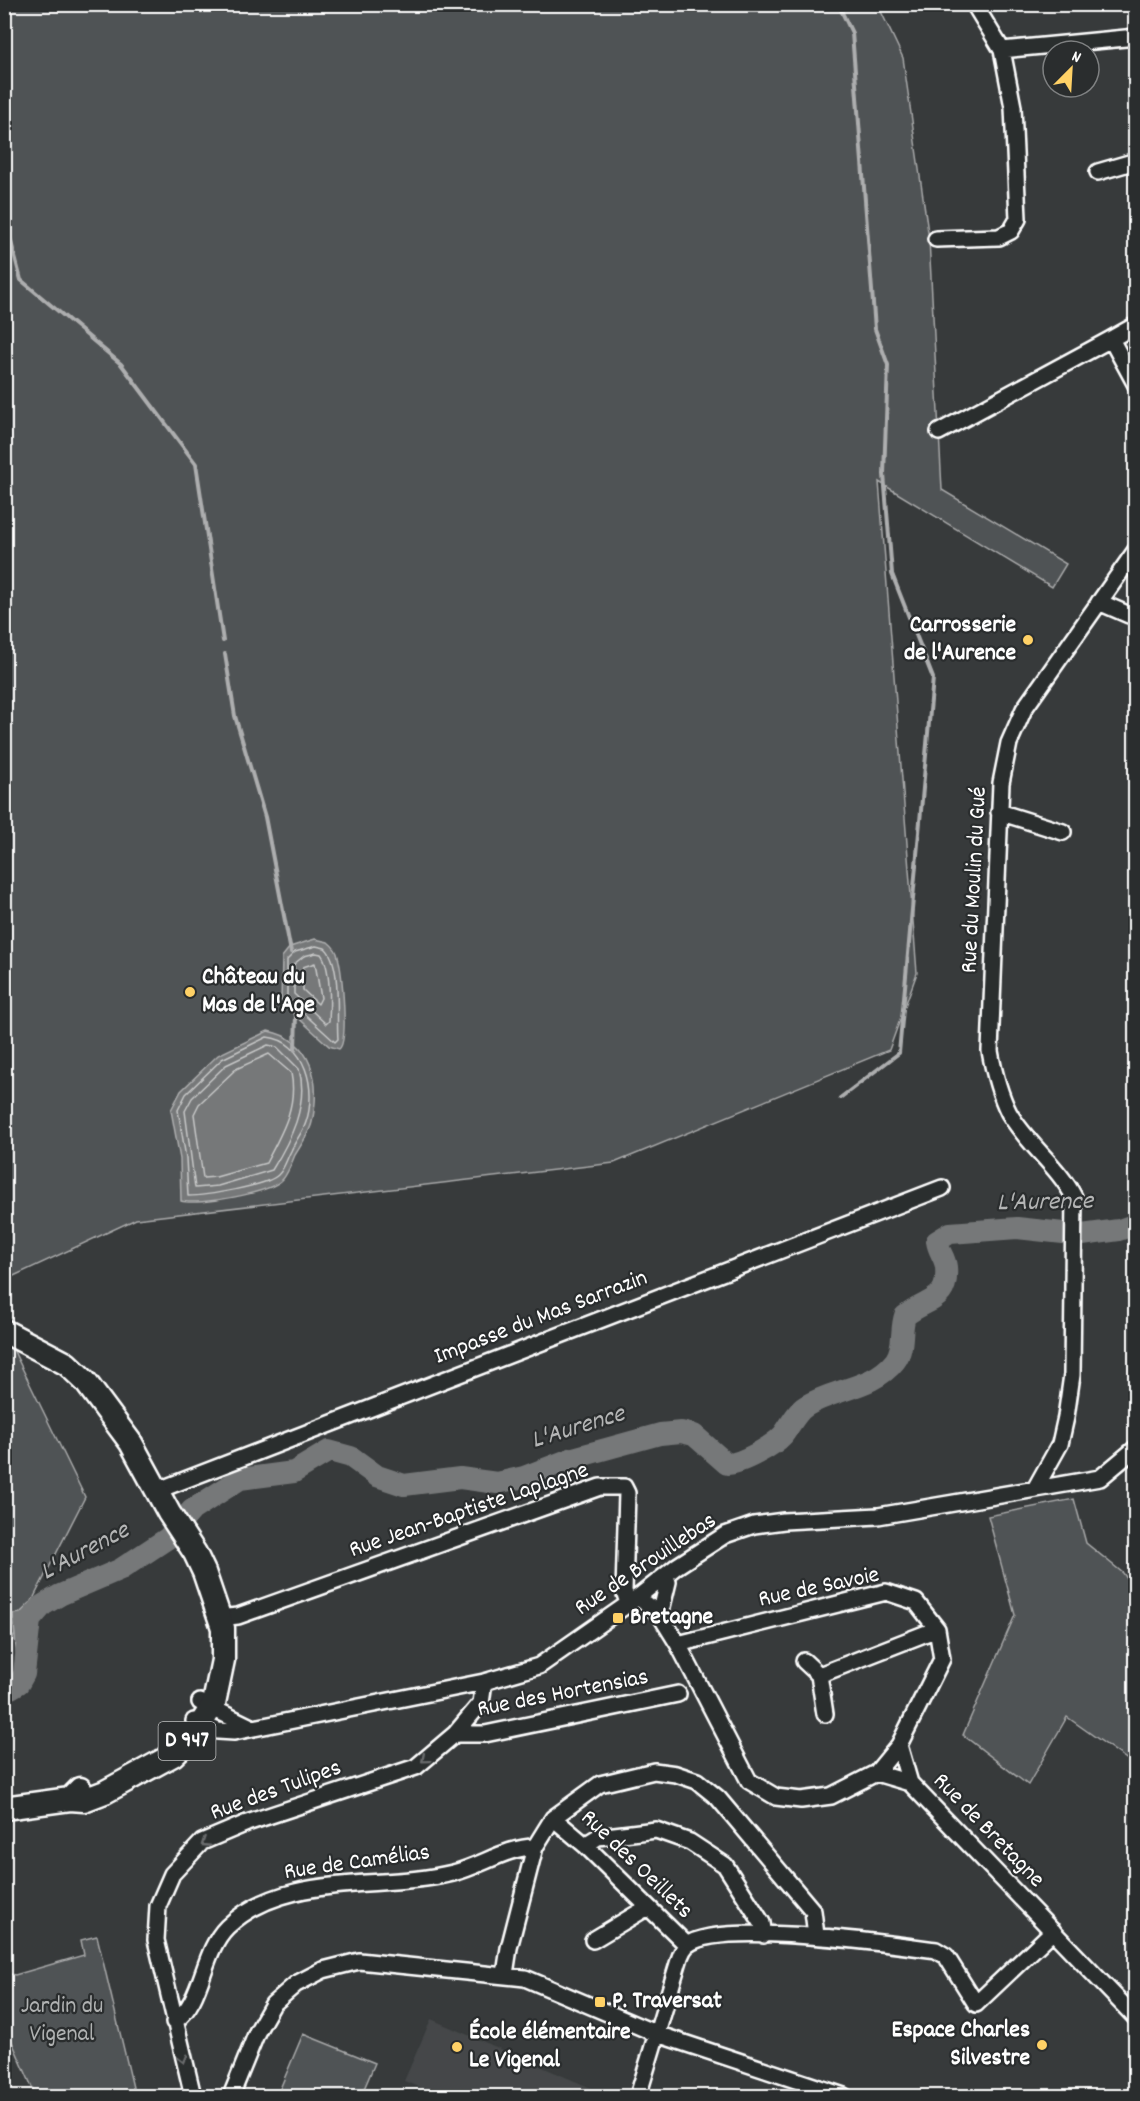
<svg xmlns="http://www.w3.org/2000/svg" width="1140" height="2101" font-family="Dekko,sans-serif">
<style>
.built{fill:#444748}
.green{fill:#505354;stroke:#a8a9aa;stroke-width:1.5}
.water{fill:#767879;stroke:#adaeaf;stroke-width:1.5}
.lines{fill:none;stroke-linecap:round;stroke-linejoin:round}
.shore{stroke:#c8c9c9;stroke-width:1.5}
.stream{stroke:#adaeaf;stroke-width:4}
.river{stroke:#767879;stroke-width:22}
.minor-casing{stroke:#fff;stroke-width:20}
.primary-casing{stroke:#fff;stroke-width:27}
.minor{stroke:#2a2d2e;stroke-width:15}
.primary{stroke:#2a2d2e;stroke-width:22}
.oneway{stroke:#6a6c6d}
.poi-dot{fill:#ffd166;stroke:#2a2d2e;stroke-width:2}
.labels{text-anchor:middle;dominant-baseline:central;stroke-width:4.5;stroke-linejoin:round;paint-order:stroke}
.shield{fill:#2a2d2e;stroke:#bfc0c0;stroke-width:1.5}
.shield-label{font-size:22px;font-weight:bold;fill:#fff}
.poi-label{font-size:24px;font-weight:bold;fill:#fff;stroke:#2a2d2e;text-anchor:start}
.street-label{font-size:24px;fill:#fff;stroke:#2a2d2e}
.park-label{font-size:24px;fill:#b0b2b2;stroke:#2a2d2e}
.water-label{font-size:26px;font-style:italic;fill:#b4b5b5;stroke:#2a2d2e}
</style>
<rect width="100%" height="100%" fill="#373a3b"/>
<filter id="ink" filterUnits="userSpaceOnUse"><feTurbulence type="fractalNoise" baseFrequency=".0167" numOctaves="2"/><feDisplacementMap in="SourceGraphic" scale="12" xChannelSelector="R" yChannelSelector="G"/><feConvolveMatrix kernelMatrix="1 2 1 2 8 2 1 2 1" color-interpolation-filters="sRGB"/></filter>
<g filter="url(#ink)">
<path class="built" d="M431 2019 591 2088 587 2096H439L404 2081Z"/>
<path class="green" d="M4 5H878L903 58 929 239 942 490 1066 564 1052 587 879 482 917 973 889 1050 614 1163 136 1219 5 1280Z
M5 1333 85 1497 5 1654Z
M1074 1499 1086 1543 1123 1573 1135 1590V1765L1067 1717 1028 1785 963 1735 1015 1615 988 1516Z
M97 1936 135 2096H36L5 2026V1973L15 1975 84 1955 81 1940Z
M303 2034 375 2063 361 2096H277Z"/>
<path class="water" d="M315 939 328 942C333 946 337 950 338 957 342 972 349 1041 339 1049L329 1046 281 1002 282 957 290 947Z
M268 1031C313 1040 321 1082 312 1122 310 1132 301 1145 295 1155 292 1162 288 1173 283 1179 271 1193 198 1206 181 1201L180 1159 171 1110 181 1091 218 1055Z
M1135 1217V1231L1082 1240V1230L1120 1225Z
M995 1223 1064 1227 1063 1233C1035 1230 959 1221 937 1241 938 1251 945 1257 946 1267 949 1303 927 1298 905 1316 900 1330 905 1348 895 1361 873 1389 835 1388 806 1406 796 1412 790 1426 783 1435 773 1446 741 1464 727 1464L694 1435 681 1432 660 1434 573 1458 524 1477 497 1483 460 1478 404 1485 377 1476 351 1457 329 1451 294 1472 240 1479 192 1510 185 1520 180 1513 219 1484 244 1474 298 1464 317 1451 341 1444 378 1472 404 1481 455 1474 494 1479 510 1476 572 1451 667 1426 690 1427 717 1446 731 1459H735L776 1437 792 1412 802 1402 879 1373C904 1348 889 1338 902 1316 924 1290 939 1311 942 1267 934 1255 927 1244 936 1231Z
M165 1531 168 1538C149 1551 130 1565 109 1575 85 1586 54 1591 35 1611 15 1633 40 1682 5 1692V1686L18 1671 13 1614 20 1613 30 1603 123 1560Z"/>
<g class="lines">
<path class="shore" d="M316 946 325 948C342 963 336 1017 338 1039L335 1042 287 998V960L295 952Z
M316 953 321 954C331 967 330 1005 329 1021L326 1024 294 994V964L304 956Z
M315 963 321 998 318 1004 303 990V967Z
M267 1037C306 1041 317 1090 306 1122 303 1132 295 1141 291 1151 287 1158 284 1170 278 1175 267 1186 204 1196 188 1196L186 1158 178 1110 186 1094 222 1059Z
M268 1045 277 1047 299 1069C309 1105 290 1141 272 1170L218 1186 195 1188 185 1111 192 1098 226 1065Z
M269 1054 291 1073C298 1107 281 1134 266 1163L216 1177 203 1178 194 1114 199 1104 236 1069Z"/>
<path class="stream" d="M838 4 852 33 875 329 888 365 884 474 892 574 933 678 899 1053 840 1098
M4 215 21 280 121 364 196 464 223 641
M225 654 235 716 265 817 291 952
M295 1050 296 1013"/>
<path class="river" d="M4 1692 19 1683 24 1674 30 1620 43 1605 60 1595 121 1569 168 1538 192 1510 240 1479 294 1472 329 1451 351 1457 377 1476 404 1485 460 1478 497 1483 524 1477 573 1458 660 1434 681 1432 694 1435 727 1464C741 1464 773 1446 783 1435 790 1426 796 1412 806 1406 835 1388 873 1389 895 1361 905 1348 900 1330 905 1316 927 1298 949 1303 946 1267 945 1257 938 1251 937 1241L950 1233 1017 1228 1082 1235 1119 1230 1136 1224"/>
<g class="minor-casing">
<path id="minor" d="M1002 50 1136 37
M1098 172 1136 161
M936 239 999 237 1011 231 1018 219 1013 107 1002 50 974 4
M1136 325 1111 339 1136 385
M939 432 1111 339
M1099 602 1129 615 1136 614
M999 812 1063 832
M1036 1487 1060 1444 1066 1417 1072 1375 1074 1197C1058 1166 1027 1144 1009 1113 999 1093 994 1073 990 1051L1001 783 1009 743 1024 709 1136 550
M156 1491 942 1188
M638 1597 660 1615 668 1582 665 1576
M660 1615 678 1644 749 1781 776 1797 801 1800 831 1796 876 1773 910 1783 1136 2018
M218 1618 238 1616 600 1487H624L627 1493 624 1591 628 1603
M678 1644 886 1592 916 1602 937 1629 942 1659 899 1745 876 1773
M804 1661 819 1675
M200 1702 253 1728
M825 1714 819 1675 937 1629
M194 1721 218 1731 234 1732 484 1682 539 1666 638 1597 677 1566 725 1535 754 1525 784 1521 878 1516 1100 1478 1136 1448
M455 1734H485L678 1694
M899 1745 910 1783
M553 1818 585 1845 687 1945
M585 1845 598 1837 656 1830 690 1842 725 1865 762 1923 764 1935
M593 1940 648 1907
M505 1974 509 1948 535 1847 553 1818 600 1784 654 1771 676 1774 697 1781 718 1798 813 1911 816 1935
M174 2022C204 2001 201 1953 227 1927 285 1871 380 1891 453 1873 481 1866 507 1847 535 1847
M193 2096 156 1940 158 1906 172 1874 202 1842 247 1823 416 1767 455 1734 481 1703 484 1682
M231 2096 257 2032 273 2004 296 1984 323 1970 359 1961 525 1978 657 2034 844 2096
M638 2096 680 1957C681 1954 684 1948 687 1945 719 1920 891 1944 936 1950L946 1956 976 2004 1053 1931"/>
</g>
<g class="primary-casing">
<path id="primary" d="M4 1331 67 1364 85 1381 131 1443 169 1513 195 1553 204 1572 223 1628V1660L214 1703 194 1735 173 1755 105 1792 84 1800 70 1799
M4 1808 70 1799 80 1789"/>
</g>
<use href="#minor" class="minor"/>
<use href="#primary" class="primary"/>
</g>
<defs><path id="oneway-chevron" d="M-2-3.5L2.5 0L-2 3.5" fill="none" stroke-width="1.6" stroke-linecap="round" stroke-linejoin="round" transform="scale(1.5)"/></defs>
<g class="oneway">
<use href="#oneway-chevron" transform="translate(425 1759) rotate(140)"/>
<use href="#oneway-chevron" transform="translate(205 1843) rotate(147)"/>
<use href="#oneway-chevron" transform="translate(183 2059) rotate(76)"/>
</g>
</g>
<g class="poi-dot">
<circle cx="1028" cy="640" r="6"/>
<circle cx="190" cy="992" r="6"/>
<rect x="612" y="1612" width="12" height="12" rx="3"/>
<rect x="594" y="1996" width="12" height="12" rx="3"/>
<circle cx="1042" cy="2045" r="6"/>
<circle cx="457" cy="2047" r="6"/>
</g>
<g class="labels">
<rect class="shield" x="158.5" y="1722" width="57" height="38" rx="4.5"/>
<g class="shield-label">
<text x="187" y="1741">D 947</text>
</g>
<g class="poi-label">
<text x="1016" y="626" text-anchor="end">Carrosserie<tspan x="1016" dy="28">de l'Aurence</tspan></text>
<text x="202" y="978">Château du<tspan x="202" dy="28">Mas de l'Age</tspan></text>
<text x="630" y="1618">Bretagne</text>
<text x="612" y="2002">P. Traversat</text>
<text x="1030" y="2031" text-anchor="end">Espace Charles<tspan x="1030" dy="28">Silvestre</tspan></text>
<text x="469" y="2033">École élémentaire<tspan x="469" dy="28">Le Vigenal</tspan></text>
</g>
<g class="street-label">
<text transform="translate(975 880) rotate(-87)">Rue du Moulin du Gué</text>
<text transform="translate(541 1318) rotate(-21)">Impasse du Mas Sarrazin</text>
<text transform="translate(469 1511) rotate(-19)">Rue Jean-Baptiste Laplagne</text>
<text transform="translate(646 1565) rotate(-34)">Rue de Brouillebas</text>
<text transform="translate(819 1588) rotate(-12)">Rue de Savoie</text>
<text transform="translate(563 1694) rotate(-11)">Rue des Hortensias</text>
<text transform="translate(276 1791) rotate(-20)">Rue des Tulipes</text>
<text transform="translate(988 1831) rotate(46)">Rue de Bretagne</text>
<text transform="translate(357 1863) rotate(-8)">Rue de Camélias</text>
<text transform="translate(636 1865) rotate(44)">Rue des Oeillets</text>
</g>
<g class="park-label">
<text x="62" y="2007">Jardin du<tspan x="62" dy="28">Vigenal</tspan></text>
</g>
<g class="water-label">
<text transform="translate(1045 1203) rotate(-1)">L'Aurence</text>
<text transform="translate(578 1428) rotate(-17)">L'Aurence</text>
<text transform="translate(85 1552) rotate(-28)">L'Aurence</text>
</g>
</g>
<rect width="1140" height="2101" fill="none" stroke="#2a2d2e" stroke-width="24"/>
<rect x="12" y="12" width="1116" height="2077" fill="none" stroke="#fff" stroke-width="2" filter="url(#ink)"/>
<g transform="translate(1071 69) rotate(24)"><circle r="28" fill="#2a2d2e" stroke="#7f8182" stroke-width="1.5"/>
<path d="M0-4.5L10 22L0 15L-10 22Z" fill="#ffd166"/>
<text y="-9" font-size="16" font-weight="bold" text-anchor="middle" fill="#ffffff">N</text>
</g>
</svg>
